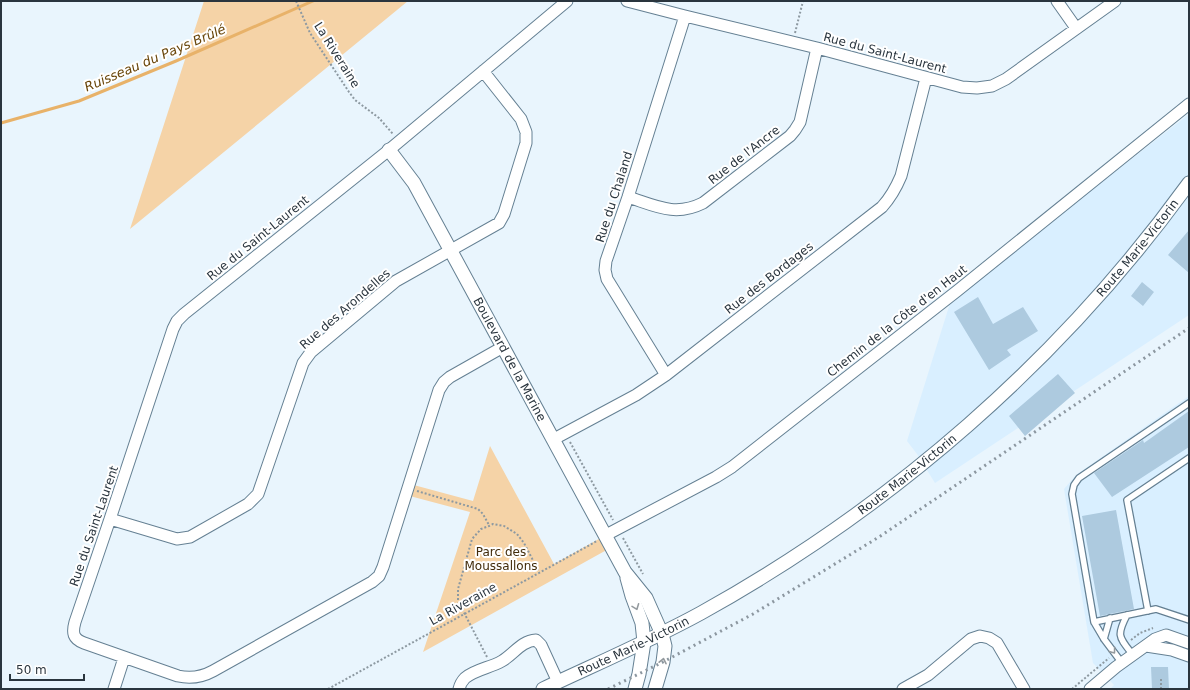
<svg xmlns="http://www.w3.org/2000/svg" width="1190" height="690" font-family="'DejaVu Sans',sans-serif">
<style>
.built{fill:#d9efff}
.green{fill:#f5d3a7}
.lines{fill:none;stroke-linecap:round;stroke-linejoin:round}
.stream{stroke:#e8b269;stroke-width:3}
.building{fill:#adcadf}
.service-casing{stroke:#658093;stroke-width:8}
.minor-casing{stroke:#658093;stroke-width:13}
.tertiary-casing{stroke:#658093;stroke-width:15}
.path{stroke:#8d99a1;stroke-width:2;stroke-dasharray:2 2;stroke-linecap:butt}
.service{stroke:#fff;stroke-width:5.5}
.minor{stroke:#fff;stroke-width:11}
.tertiary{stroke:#fff;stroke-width:13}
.rail{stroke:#8c97a0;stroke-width:3;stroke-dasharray:2 4;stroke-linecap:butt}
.oneway{stroke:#949a9e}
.labels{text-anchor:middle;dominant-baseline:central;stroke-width:4;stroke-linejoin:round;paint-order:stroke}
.street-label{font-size:12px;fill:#2a353e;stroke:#fff}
.park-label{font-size:12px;fill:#422c0b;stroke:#fff}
.water-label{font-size:13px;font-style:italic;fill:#684509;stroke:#fff}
</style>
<rect width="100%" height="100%" fill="#e9f5fd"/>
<path class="built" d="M1189 114V315L935 483 917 454 907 441 951 300Z
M1189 396V689H1110L1114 685 1093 663 1064 489 1076 475Z"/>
<path class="green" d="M204 1H408L130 229Z
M490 446 554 564 606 535 612 547 423 652 470 512 406 495 410 484 473 501Z"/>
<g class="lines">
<path class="stream" d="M1 123 79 101 176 61 313 1"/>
</g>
<path class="building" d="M1189 230V273L1168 255Z
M1142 282 1154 292 1143 306 1131 296Z
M978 297 993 324 1023 307 1038 331 1007 350 1011 355 989 370 954 312Z
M1058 374 1075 393 1025 436 1009 416Z
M1189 411V447L1112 497 1094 473 1143 440 1144 443Z
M1116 510 1134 609 1100 616 1082 516Z
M1151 667H1168L1169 689H1152Z"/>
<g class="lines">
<g class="service-casing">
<path id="service" d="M1148 611 1127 500 1189 458
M1127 615C1116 636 1119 637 1133 655
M1094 622 1156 609 1189 620
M1104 639 1110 618
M1122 663 1104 639 1094 622 1072 494 1074 485 1079 478 1189 403"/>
</g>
<g class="minor-casing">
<path id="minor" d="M627 1 685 16 817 48 962 87 977 88 992 86 1006 79 1115 1
M1057 1 1076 28
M628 197C656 206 675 217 703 203L790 136 795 130 800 122 817 48
M503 347 450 377 444 382 439 390 383 567 379 576 372 582 213 671C202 677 191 679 178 676L84 643C73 639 72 633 75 622L110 519 173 329 177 321 184 314 389 150 567 1
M666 375 607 279 605 270 606 261 628 197 685 16
M554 439 636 395 666 375 882 207C891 197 896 188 901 176L926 78
M110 519 177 539 190 537 248 504 258 494 303 363 311 352 396 281 499 223 504 214 526 143V132L521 119 483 71
M606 535 716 477 732 467 957 291 1189 104
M1146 646 1172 650 1189 656
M114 689 124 658
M459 689C460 685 462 681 465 678 476 669 490 668 502 661 514 654 521 641 536 640L541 645 558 682
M903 689 928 675 971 639 980 636 989 638 997 643 1024 689
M1090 689 1116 667 1155 639 1166 635 1189 643"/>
</g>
<g class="tertiary-casing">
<g id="tertiary">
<path id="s1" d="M389 150 414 183 625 572 646 598 662 634 665 646 663 662 655 689"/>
<path d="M627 578 632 596 642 623 644 642 639 674 635 689"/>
<path id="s2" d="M543 689C596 664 650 641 701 613 892 507 1061 360 1189 183"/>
</g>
</g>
<path class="path" d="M296 1 310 33 349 92 355 100 379 118 393 134
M795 33 803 1
M570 442 613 520
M417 491 478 509 483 514 489 525
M623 538 643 574
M1131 640 1140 633 1153 628
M487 657 458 601V589L472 539 481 529 489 526 493 524 504 526 517 534 524 543 539 572
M1161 679V689
M328 689 597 541
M1072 689 1109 658"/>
<use href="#service" class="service"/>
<use href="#minor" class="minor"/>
<use href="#tertiary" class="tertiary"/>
<path class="rail" d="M608 689 663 662 753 614 879 537 1189 328"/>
</g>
<defs><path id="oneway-chevron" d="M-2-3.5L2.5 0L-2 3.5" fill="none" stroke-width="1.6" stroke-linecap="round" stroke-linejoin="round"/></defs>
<g class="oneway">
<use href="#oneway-chevron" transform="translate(636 607) rotate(69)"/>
<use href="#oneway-chevron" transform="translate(1113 651) rotate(54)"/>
<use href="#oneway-chevron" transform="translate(663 661) rotate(-78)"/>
</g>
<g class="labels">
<g class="street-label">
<text transform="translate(885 53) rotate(15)">Rue du Saint-Laurent</text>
<text transform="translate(337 55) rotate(58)">La Riveraine</text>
<text transform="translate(744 155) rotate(-38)">Rue de l'Ancre</text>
<text transform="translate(614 197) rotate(-72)">Rue du Chaland</text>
<text transform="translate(258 238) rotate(-39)">Rue du Saint-Laurent</text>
<text stroke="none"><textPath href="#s2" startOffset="748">Route Marie-Victorin</textPath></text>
<text transform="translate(769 278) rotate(-38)">Rue des Bordages</text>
<text transform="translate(345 309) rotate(-41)">Rue des Arondelles</text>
<text transform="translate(897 321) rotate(-38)">Chemin de la Côte d'en Haut</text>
<text stroke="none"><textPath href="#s1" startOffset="242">Boulevard de la Marine</textPath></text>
<text stroke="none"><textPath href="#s2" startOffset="424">Route Marie-Victorin</textPath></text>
<text transform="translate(94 526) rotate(-71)">Rue du Saint-Laurent</text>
<text transform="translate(463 604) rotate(-29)">La Riveraine</text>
<text stroke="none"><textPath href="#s2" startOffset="100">Route Marie-Victorin</textPath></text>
</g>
<g class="park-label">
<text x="501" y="552">Parc des<tspan x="501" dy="14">Moussallons</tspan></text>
</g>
<g class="water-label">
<text transform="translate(155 58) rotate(-23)">Ruisseau du Pays Brûlé</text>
</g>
</g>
<rect width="1190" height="690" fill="none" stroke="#2a353e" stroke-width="4"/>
<path d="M10 674v6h74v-6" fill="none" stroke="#2a353e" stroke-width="2"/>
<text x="16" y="674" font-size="12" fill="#2a353e" stroke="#ffffff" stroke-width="3" paint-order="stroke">50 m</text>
</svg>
